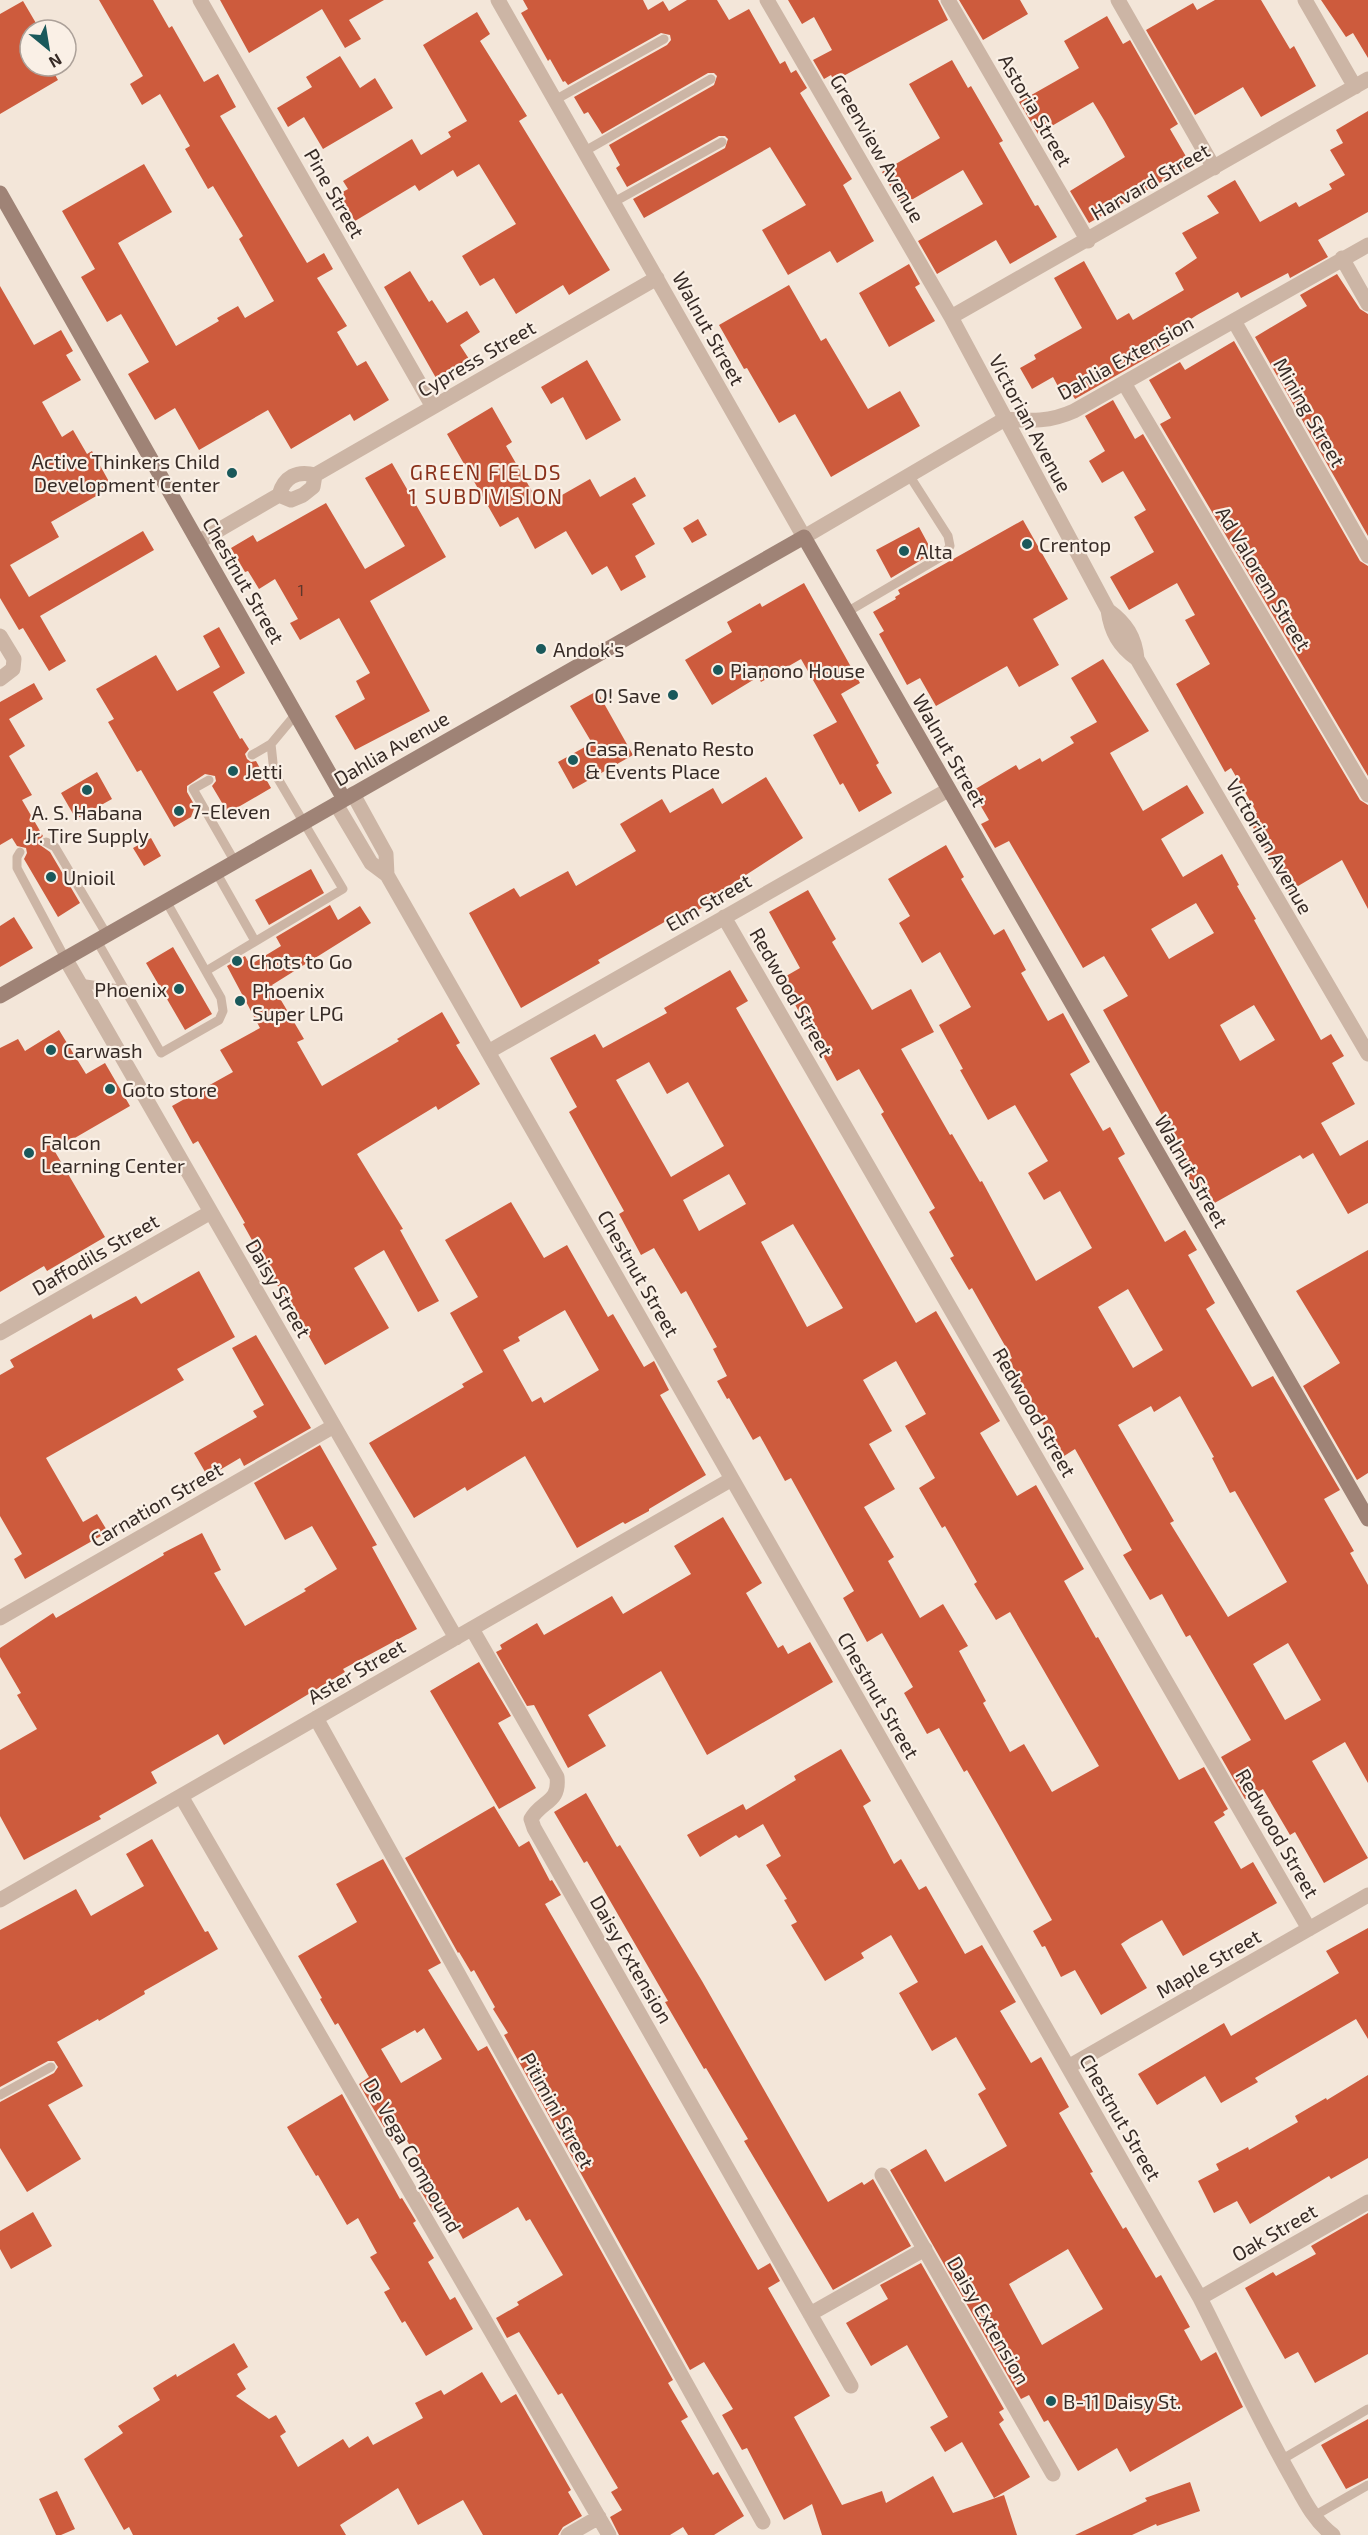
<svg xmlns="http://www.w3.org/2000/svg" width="1368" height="2535" font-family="'Exo 2',sans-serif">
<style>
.building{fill:#cd5b3d;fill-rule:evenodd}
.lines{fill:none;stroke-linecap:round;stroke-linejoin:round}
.lane{stroke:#ccb5a5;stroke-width:9}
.street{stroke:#ccb5a5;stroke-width:15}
.secondary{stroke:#9f8376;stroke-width:15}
.poi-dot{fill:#1a595b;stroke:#faf0e6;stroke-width:2}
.labels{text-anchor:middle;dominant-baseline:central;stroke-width:4.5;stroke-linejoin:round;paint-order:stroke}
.number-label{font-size:16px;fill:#5c372c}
.street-label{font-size:20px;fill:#372b26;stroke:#faf0e6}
.poi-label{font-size:20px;fill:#372b26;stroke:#faf0e6;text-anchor:start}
.neighbourhood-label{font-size:21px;letter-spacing:1.5px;fill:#8a311b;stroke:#faf0e6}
</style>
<rect width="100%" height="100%" fill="#f3e6d9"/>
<path class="building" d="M99 0H153L169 28 172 26 204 82 218 74 236 107 220 116 307 263 324 253 333 269 317 278 347 326 337 332 357 366 366 361 389 400 354 421 350 414 291 449 268 410 199 450 175 408 155 420 128 374 149 362 121 314 107 322 81 277 95 269 62 211 144 164 172 212 118 243 176 346 219 321 217 318 238 306 245 318 274 301 239 239 243 236 213 186 208 189 185 149 190 146 160 94 142 105 130 84 143 76Z
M220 0H384L349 20 361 39 345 48 322 9 249 53Z
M523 0H643L648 10 663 1 669 11 687 0H717L729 20 749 9 780 64 785 61 791 73 796 70 807 88 800 93 852 179 843 185 874 241 837 263 830 251 788 275 762 230 806 205 770 147 644 218 633 199 725 148 728 139 725 136H719L627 187 616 168 620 165 609 145 714 85 717 76 714 73H708L602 134 588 112 584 114 574 97 667 45 671 40 670 35 661 33 568 85 565 81 563 82 550 59 548 61 521 13 528 9Z
M788 0H938L948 20 834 81 831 75 824 79 813 60 832 50 814 17 802 24Z
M959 0H1020L1028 14 983 40Z
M1215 0H1261L1290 49 1294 46 1316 86 1261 117 1243 87 1195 115 1146 30 1193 3 1197 10Z
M1321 0H1368V58L1353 33 1346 37Z
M23 1 40 30H30V66H50L58 80 0 114V14Z
M477 12 490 34 480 41 527 116 519 121 610 270 569 295 563 285 516 314 494 278 480 286 462 256 516 224 479 164 457 177 453 170 419 191 415 185 355 221 339 194 348 189 343 181 412 139 421 155 451 137 448 132 467 121 423 45Z
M1107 16 1123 44 1130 40 1178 124 1170 129 1191 165 1089 223 1070 191 1125 157 1104 120 1093 102 1038 134 1019 102 1079 68 1064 41Z
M340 56 360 88 375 78 393 108 323 149 304 117 288 127 277 108 312 87 306 77Z
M952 60 968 88 971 86 1003 141 999 143 1035 206 1038 205 1057 237 1010 264 996 240 937 274 918 241 983 204 963 170 901 206 882 172 940 138 909 84Z
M1368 111V212L1318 240 1328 257 1290 278 1288 273 1241 298 1238 292 1197 315 1165 336 1170 345 1075 399 1068 388 1061 392 1053 377 1032 389 1020 368 1036 359 1034 355 1082 328 1054 278 1084 261 1117 320 1129 313 1133 320 1184 290 1175 273 1197 258 1182 233 1219 213 1207 196 1235 180 1260 222 1296 202 1299 207 1332 189 1329 184 1345 175 1330 150 1343 143 1336 130Z
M909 264 920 284 915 287 935 321 889 347 859 293Z
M410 271 429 302 432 300 447 323 467 311 480 332 460 345 469 359 436 378 384 287Z
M1337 274 1360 309 1368 314V536L1255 337 1307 306 1300 295Z
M789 285 821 341 826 338 868 409 900 391 920 426 831 477 795 414 779 423 747 368 744 369 719 325Z
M0 286 34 345 61 330 73 351 66 355 81 380 42 402 62 437 73 430 87 454 92 451 112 487 51 522 59 537 10 565 29 597 143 531 154 550 40 616 66 661 49 671 23 628 19 630 0 598Z
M1234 341 1360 561 1368 566V776L1160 424 1171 418 1149 380 1180 362 1185 370Z
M587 360 621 420 586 440 563 397 551 404 541 387Z
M1113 400 1135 439 1143 434 1360 800 1368 805V909L1342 860 1288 892 1248 818 1257 813 1231 768 1225 772 1176 684 1210 664 1185 620 1195 615 1177 583 1129 610 1110 577 1154 552 1134 517 1146 510 1123 471 1102 483 1089 461 1105 451 1085 416Z
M492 407 512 442 506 446 541 507 590 479 600 497 635 477 646 496 632 504 655 544 635 556 646 577 621 591 607 566 592 575 566 531 535 549 518 517 500 527 447 434Z
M392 463 446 557 370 601 430 711 355 750 335 716 365 699 356 681 370 673 339 618 300 640 290 623 298 619 275 579 259 589 248 571 245 572 231 548 253 535 257 542 326 503 365 569 405 546 365 478Z
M698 519 707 535 692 543 683 528Z
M1023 520 1068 599 1033 619 1059 665 1019 687 1007 666 936 706 920 678 907 685 879 634 884 631 873 612 896 599 895 597 900 594 898 590Z
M919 527 933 553 891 578 876 550Z
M804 583 860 683 841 694 879 763 876 765 892 793 859 812 843 783 840 785 813 735 837 722 801 659 761 682 758 677 712 705 685 660 732 632 727 622 760 603 762 607Z
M219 627 245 673 213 692 240 739 242 738 249 749 245 754 247 759 251 762 256 761 271 788 228 813 212 786 216 781 215 776 205 774 187 786V792L195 806 191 817 174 827 141 770 137 772 108 722 114 719 96 689 156 655 177 691 220 667 203 636Z
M1103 659 1149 731 1110 753 1143 811 1187 785 1204 813 1161 839 1183 877 1222 854 1239 885 1237 886 1256 919 1254 920 1321 1040 1331 1034 1344 1056 1332 1063 1355 1104 1321 1123 1340 1156 1368 1140V1203L1348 1214 1313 1153 1303 1159 1300 1155 1211 1205 1201 1188 1195 1191 1186 1172 1188 1171 1169 1137 1173 1135 1103 1010 1128 996 1104 956 1083 968 1009 841 995 848 981 824 989 820 972 791 1016 765 1019 770 1040 758 1042 762 1074 743 1070 737 1097 722 1071 678ZM1196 903 1214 933 1169 959 1151 929ZM1254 1005 1275 1040 1240 1061 1220 1025Z
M34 683 43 699 9 719 25 746 9 756 32 795 22 800 43 836 40 839V845L50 852 80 903 58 917 24 859 27 853 26 848 17 846 12 838 0 845V702Z
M597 691 633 755 573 789 558 762 592 743 570 706Z
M97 772 112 799 76 819 61 793Z
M766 777 803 838 718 893 720 897 678 922 675 916 598 960 600 963 521 1008 469 913 514 888 520 897 568 871 576 886 636 851 620 824 662 799 670 813 713 788 722 804Z
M151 838 161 856 144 866 133 848Z
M946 845 964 877 961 879 994 935 1004 929 1026 970 1021 973 1048 1021 1063 1013 1090 1062 1070 1074 1103 1131 1110 1127 1125 1154 1118 1158 1165 1242 1185 1230 1197 1250 1188 1255 1215 1303 1206 1309 1252 1387 1273 1376 1340 1490 1324 1499 1354 1551 1350 1553 1368 1585V1783L1345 1742 1312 1761 1368 1858 1324 1883 1295 1832 1290 1835 1263 1789 1245 1799 1221 1757 1251 1740 1190 1635 1186 1637 1162 1594 1150 1600 1123 1555 1132 1550 1075 1449 1061 1458 1009 1360 1012 1358 972 1288 969 1290 950 1258 954 1256 929 1212 935 1208 881 1114 884 1112 859 1069 837 1081 781 979 800 968 769 912 808 890 836 939 832 942 872 1010 911 989 934 1032 901 1049 950 1135 952 1134 980 1182 982 1181 1036 1281 1092 1248 1060 1191 1044 1200 1028 1173 1048 1161 1015 1105 988 1120 960 1070 963 1069 939 1025 971 1007 940 952 922 963 899 923 910 916 888 879ZM1128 1289 1163 1350 1133 1368 1098 1307ZM1180 1396 1214 1457 1212 1458 1230 1493 1235 1491 1287 1582 1228 1617 1170 1523 1174 1521 1118 1425 1151 1406 1154 1412ZM1288 1643 1321 1700 1285 1720 1253 1664Z
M311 869 324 893 269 925 255 900Z
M330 905 338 920 360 906 371 923 272 985 304 1039 297 1042 322 1086 399 1041 397 1039 442 1012 460 1043 456 1045 480 1084 438 1110 436 1106 357 1154 403 1229 400 1230 439 1301 418 1312 384 1250 354 1268 389 1328 325 1365 286 1296 284 1297 243 1224 245 1223 198 1141 193 1144 172 1106 233 1072 220 1050 260 1028 227 966 245 956 250 965 281 946 276 937Z
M14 917 33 948 0 967V926Z
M173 947 212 1014 185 1030 146 963Z
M730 970 748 1001 736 1008 916 1323 936 1311 1000 1421 980 1433 1017 1496 1036 1485 1084 1569 1064 1581 1096 1638 1098 1637 1179 1780 1204 1767 1228 1809 1223 1812 1225 1815 1214 1822 1241 1869 1253 1862 1277 1903 1183 1956 1162 1920 1130 1938 1121 1944 1147 1988 1101 2015 1075 1970 1061 1977 1045 1946 1042 1947 1033 1931 1052 1920 998 1824 967 1770 964 1772 939 1728 927 1734 904 1693 913 1687 882 1633 867 1642 843 1598 854 1591 791 1478 785 1481 760 1436 753 1440 729 1398 727 1399 717 1381 727 1376 713 1349 717 1347 686 1291 681 1294 654 1248 641 1255 619 1214 624 1211 569 1112 577 1107 550 1058 595 1034 603 1048 667 1013 664 1008ZM649 1062 667 1094 688 1082 724 1146 671 1177 616 1080ZM729 1174 746 1204 699 1231 683 1200ZM793 1224 843 1308 807 1327 761 1242ZM896 1361 926 1414 905 1426 935 1478 919 1488 942 1528 945 1526 977 1582 974 1584 996 1620 1010 1612 1099 1766 1052 1792 1024 1744 1010 1752 983 1703 986 1701 959 1651 968 1646 943 1604 920 1618 888 1561 894 1557 864 1507 895 1489 869 1444 892 1431 863 1380Z
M59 1030 86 1074 105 1063 130 1106 54 1150 105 1237 47 1271 44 1266 0 1292V1048L18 1039 25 1051Z
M511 1202 544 1258 567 1245 608 1317 613 1314 644 1367 654 1361 669 1390 660 1395 706 1475 649 1509V1511L625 1524 623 1522 577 1548 525 1456 467 1491 465 1487 414 1518 369 1443 464 1387 462 1384 483 1372 450 1313 478 1297 445 1240ZM565 1310 599 1370 544 1403 541 1397 532 1402 503 1350 520 1341 518 1337Z
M1368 1250V1473L1357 1480 1303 1386 1340 1363 1296 1291Z
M199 1271 235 1337 177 1369 184 1380 46 1458 83 1522 97 1514 108 1532 25 1579 14 1559 22 1554 0 1516V1375L14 1367 10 1360 91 1314 93 1319 136 1296 141 1304Z
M256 1335 311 1428 244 1466 240 1458 208 1477 194 1453 257 1417 253 1411 264 1405 232 1348Z
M320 1445 377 1545 372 1547 417 1629 343 1669 345 1672 224 1745 218 1734 151 1772 157 1783 99 1816 101 1819 24 1860 0 1816V1750L37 1729 17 1695 21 1693 0 1657V1648L53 1613 56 1618 164 1555 163 1553 202 1533 221 1570 214 1573 245 1626 306 1591 304 1589 337 1569 312 1526 285 1540 254 1483Z
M723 1517 762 1583 746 1593 778 1648 783 1645 788 1654 810 1642 833 1682 707 1755 661 1671 588 1715 606 1746 568 1768 534 1705 527 1706 496 1652 502 1649 500 1645 537 1623 544 1635 612 1596 623 1614 691 1574 674 1546Z
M479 1662 511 1716 498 1723 536 1788 499 1809 430 1691Z
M841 1749 871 1801 863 1806 894 1864 901 1859 919 1890 926 1886 965 1954 982 1945 1016 2002 1000 2011 1031 2063 1041 2057 1069 2107 1059 2113 1093 2172 1090 2173 1123 2229 1126 2227 1156 2278 1161 2275 1190 2327 1184 2330 1201 2361 1216 2352 1243 2407 1130 2472 1117 2448 1078 2471 1048 2420 1044 2422 1029 2395 1021 2399 890 2170 926 2149 945 2182 1007 2146 978 2094 986 2089 956 2037 932 2051 899 1993 918 1982 891 1935 861 1953 864 1958 825 1981 791 1925 797 1922 784 1900 787 1899 766 1865 781 1856 763 1824 739 1838 736 1835 700 1857 687 1835 743 1804 746 1810 796 1780 794 1776ZM1068 2249 1103 2309 1042 2345 1009 2284Z
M586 1793 617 1847 620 1845 702 1981 828 2202 862 2182 864 2185 873 2179 911 2246 833 2290 744 2141 748 2139 706 2068 704 2069 665 2002 668 2001 587 1861 584 1863 554 1812Z
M494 1806 519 1847 529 1841 550 1881 552 1880 561 1895 545 1904 758 2270 770 2263 780 2281 768 2288 830 2396 794 2417 842 2505 882 2491 886 2503 933 2476 953 2513 1004 2495 1017 2535H822L812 2504 784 2520 747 2448 742 2450 722 2415 733 2409 704 2362 690 2370 504 2035 508 2033 493 2009 495 2007 474 1970 471 1972 459 1952 458 1953 405 1858Z
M152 1839 205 1932 208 1931 218 1949 144 1991 145 1994 99 2021 98 2019 57 2042 83 2086 48 2105 81 2159 27 2192 0 2148V2102L54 2073 58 2067 54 2061H48L0 2087V1930L76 1889 91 1916 144 1886 126 1854Z
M383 1859 441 1963 428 1970 478 2051 487 2046 673 2380 668 2383 688 2417 681 2421 713 2475 718 2472 744 2516 714 2535H688L683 2527 670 2535H619L610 2517 622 2510 611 2492 618 2488 562 2393 558 2395 519 2332 507 2338 496 2318 519 2305 517 2302 563 2275 530 2219 526 2221 518 2207 463 2239 444 2205 433 2211 419 2188 430 2182 425 2171 403 2134 392 2141 359 2084 369 2077 338 2023 335 2025 320 1999 322 1998 298 1956 357 1922 336 1884ZM424 2028 442 2059 401 2083 381 2049 415 2030 417 2033Z
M1368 1928V2039L1356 2019 1255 2078 1258 2082 1221 2103 1205 2076 1157 2105 1138 2074 1224 2023 1231 2036 1339 1973 1326 1951Z
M1368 2075V2158L1331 2179 1329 2176 1250 2224 1237 2201 1214 2213 1198 2181 1219 2170 1216 2164 1248 2147 1249 2150 1298 2122 1295 2116 1326 2098 1327 2100Z
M342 2094 400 2199 402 2198 416 2221 413 2223 434 2258 428 2262 450 2300 455 2297 473 2329 426 2356 405 2321 402 2323 384 2292 390 2289 370 2257 377 2253 358 2218 347 2225 318 2175 316 2176 287 2127Z
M33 2212 52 2246 11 2269 0 2249V2231Z
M1368 2213V2354L1315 2383 1298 2352 1285 2359 1245 2288 1273 2272 1276 2276 1316 2254 1311 2246Z
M921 2263 1004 2409 999 2412 1004 2420 999 2424 1030 2477 994 2498 962 2442 945 2452 930 2427 948 2417 907 2345 871 2366 846 2323 888 2299 880 2285Z
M234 2343 248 2367 237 2374 246 2389 236 2396 269 2419 276 2415 286 2432 280 2436 298 2467 343 2439 349 2448 368 2436 373 2445 423 2418 415 2403 441 2390 444 2395 482 2372 501 2403 516 2394 571 2490 568 2492 582 2516 563 2527 558 2535H483L463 2500 418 2525 398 2488 340 2525 346 2535H133L129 2527 124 2530 84 2459 123 2433 118 2426 160 2400 153 2388 176 2374 177 2377Z
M1368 2419V2478L1346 2489 1321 2445Z
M1190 2482 1200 2511 1157 2526 1156 2524 1132 2535H1075L1147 2501 1145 2498Z
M57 2491 75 2529 61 2535H56L39 2499Z"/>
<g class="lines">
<path class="lane" d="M555 100 664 39
M585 151 711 79
M614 202 722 142
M847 612 944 555 950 546 948 536 909 475
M252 755 271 744 296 714
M209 780 193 789 235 862
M46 842 55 847 107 935
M20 852 17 857V868L65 958
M216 872 255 941
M97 941 161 1053 219 1020 223 1011 221 998 166 901
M206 971 343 889 274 772 271 744
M79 983 126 990
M0 2095 51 2067
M1281 2460 1368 2409
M1314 2516 1368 2485"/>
<path class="street" d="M200 0 433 407
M498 0 804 537 1005 419C1031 421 1050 422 1074 411L1368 245
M767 0 951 317 1108 610C1111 632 1119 646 1137 659L1368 1054
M948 0 1088 241
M1118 0 1214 168
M1305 0 1355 87
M1342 258 1368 304
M951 317 1368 79
M1234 321 1368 556
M1124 383 1368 795
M279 495 291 500 303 495 313 487 315 475
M198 542 279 495C284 477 297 470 315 475L657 278
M1108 610C1126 623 1135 637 1137 659
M0 636 14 659 13 669 0 679
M353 794 386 854 387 875
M336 804 371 863 387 875 1200 2298C1231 2359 1259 2421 1293 2480 1304 2500 1314 2521 1333 2535
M724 917 1309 1929
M65 958 456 1638
M488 1052 948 790
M0 1333 211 1212
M0 1618 334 1426
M472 1629 557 1777C560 1803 542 1800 531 1819L534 1828 851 2386
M316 1718 763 2522
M181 1796 609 2535
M0 1900 732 1479
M1068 2067 1368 1895
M882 2175 1053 2474
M1200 2298 1368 2202
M810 2314 925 2249
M568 2535 599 2517"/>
<path class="secondary" d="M0 193 344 799
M0 996 804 537 1368 1519"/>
</g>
<g class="poi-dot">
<circle cx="232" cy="473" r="6"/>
<circle cx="1027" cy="544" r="6"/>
<circle cx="904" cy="551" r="6"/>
<circle cx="541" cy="649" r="6"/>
<circle cx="718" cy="670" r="6"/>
<circle cx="673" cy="695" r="6"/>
<circle cx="573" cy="760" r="6"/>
<circle cx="233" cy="771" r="6"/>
<circle cx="87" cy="790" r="6"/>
<circle cx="179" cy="811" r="6"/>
<circle cx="51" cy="877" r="6"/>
<circle cx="237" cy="961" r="6"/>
<circle cx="179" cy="989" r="6"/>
<circle cx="240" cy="1001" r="6"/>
<circle cx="51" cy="1050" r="6"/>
<circle cx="110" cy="1089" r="6"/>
<circle cx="29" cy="1153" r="6"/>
<circle cx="1051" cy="2401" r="6"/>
</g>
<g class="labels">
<g class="number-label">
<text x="301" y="589">1</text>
</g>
<g class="street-label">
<text transform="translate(1036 110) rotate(60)">Astoria Street</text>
<text transform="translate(878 148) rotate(60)">Greenview Avenue</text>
<text transform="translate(1150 181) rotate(-30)">Harvard Street</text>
<text transform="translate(335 193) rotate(60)">Pine Street</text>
<text transform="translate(709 328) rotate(61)">Walnut Street</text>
<text transform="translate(1125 357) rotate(-29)">Dahlia Extension</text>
<text transform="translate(476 358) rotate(-30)">Cypress Street</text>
<text transform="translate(1310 412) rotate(60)">Mining Street</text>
<text transform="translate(1031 423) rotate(62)">Victorian Avenue</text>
<text transform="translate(1264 578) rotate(59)">Ad Valorem Street</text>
<text transform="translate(244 580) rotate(60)">Chestnut Street</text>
<text transform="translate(391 748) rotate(-30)">Dahlia Avenue</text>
<text transform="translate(950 750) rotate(60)">Walnut Street</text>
<text transform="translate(1270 846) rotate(60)">Victorian Avenue</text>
<text transform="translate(708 902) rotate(-30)">Elm Street</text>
<text transform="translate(792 992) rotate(60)">Redwood Street</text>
<text transform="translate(1192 1171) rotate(60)">Walnut Street</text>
<text transform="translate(95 1254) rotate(-30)">Daffodils Street</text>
<text transform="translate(639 1273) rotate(60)">Chestnut Street</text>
<text transform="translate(279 1288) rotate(60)">Daisy Street</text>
<text transform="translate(1035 1412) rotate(60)">Redwood Street</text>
<text transform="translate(156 1504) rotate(-30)">Carnation Street</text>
<text transform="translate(356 1671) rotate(-30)">Aster Street</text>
<text transform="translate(879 1695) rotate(60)">Chestnut Street</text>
<text transform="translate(1278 1833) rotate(60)">Redwood Street</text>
<text transform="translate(632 1959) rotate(60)">Daisy Extension</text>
<text transform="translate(1208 1963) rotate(-30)">Maple Street</text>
<text transform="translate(558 2110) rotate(61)">Pitimini Street</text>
<text transform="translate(1121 2117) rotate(60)">Chestnut Street</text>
<text transform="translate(413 2155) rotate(60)">De Vega Compound</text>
<text transform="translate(1274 2232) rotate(-30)">Oak Street</text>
<text transform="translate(989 2320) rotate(60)">Daisy Extension</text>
</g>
<g class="poi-label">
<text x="220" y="461" text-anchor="end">Active Thinkers Child<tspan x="220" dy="23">Development Center</tspan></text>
<text x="1039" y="544">Crentop</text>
<text x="916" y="551">Alta</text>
<text x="553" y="649">Andok's</text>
<text x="730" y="670">Pianono House</text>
<text x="661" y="695" text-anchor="end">O! Save</text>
<text x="585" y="748">Casa Renato Resto<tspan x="585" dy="23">&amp; Events Place</tspan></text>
<text x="245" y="771">Jetti</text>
<text x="191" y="811">7-Eleven</text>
<text x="87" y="812" text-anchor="middle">A. S. Habana<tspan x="87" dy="23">Jr. Tire Supply</tspan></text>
<text x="63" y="877">Unioil</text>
<text x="249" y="961">Chots to Go</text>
<text x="167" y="989" text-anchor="end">Phoenix</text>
<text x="252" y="990">Phoenix<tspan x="252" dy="23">Super LPG</tspan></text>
<text x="63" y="1050">Carwash</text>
<text x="122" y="1089">Goto store</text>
<text x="41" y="1142">Falcon<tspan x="41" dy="23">Learning Center</tspan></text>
<text x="1063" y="2401">B-11 Daisy St.</text>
</g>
<g class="neighbourhood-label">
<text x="486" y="471">GREEN FIELDS<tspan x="486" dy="24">1 SUBDIVISION</tspan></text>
</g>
</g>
<g transform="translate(48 48) rotate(150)"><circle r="28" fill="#faf0e6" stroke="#aca199" stroke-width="1.5"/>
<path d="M0-4.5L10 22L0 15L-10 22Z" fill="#1a595b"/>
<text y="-9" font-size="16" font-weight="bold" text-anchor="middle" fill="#372b26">N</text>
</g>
</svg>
